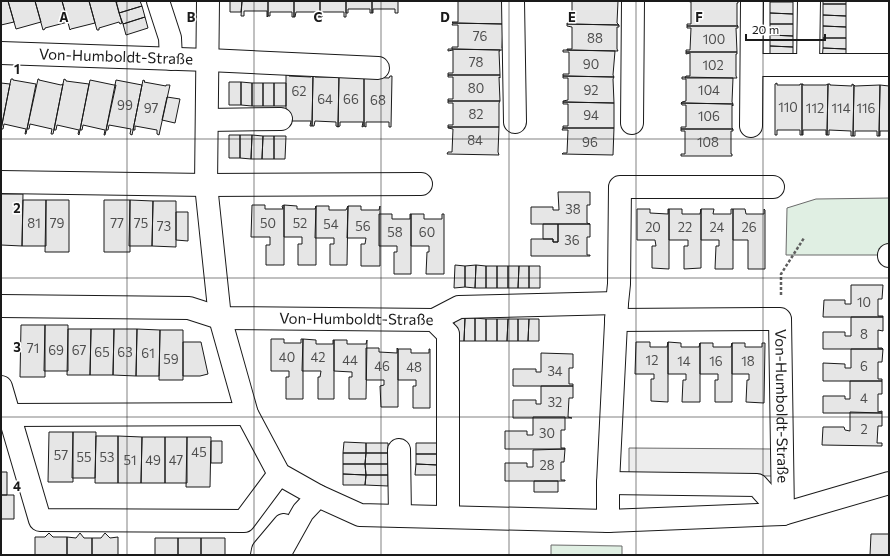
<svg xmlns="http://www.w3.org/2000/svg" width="890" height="556" font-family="Commissioner,sans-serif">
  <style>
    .green { fill: #e0efe3; stroke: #6a6a6a }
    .parking { fill: #ededed; stroke: #6a6a6a }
    .building { fill: #e6e6e6; stroke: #1a1a1a }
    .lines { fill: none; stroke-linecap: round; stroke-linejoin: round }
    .minor-casing { stroke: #1a1a1a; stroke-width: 24 }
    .path { stroke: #5f5f5f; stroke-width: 2.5; stroke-dasharray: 3 2; stroke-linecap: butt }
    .minor { stroke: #fff; stroke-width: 22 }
    .grid { fill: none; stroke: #1a1a1a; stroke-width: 1; stroke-opacity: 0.55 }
    .labels { text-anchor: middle; stroke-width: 3; stroke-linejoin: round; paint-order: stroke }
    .number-label { font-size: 13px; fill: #4d4d4d }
    .street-label { font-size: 15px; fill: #1a1a1a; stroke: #fff }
    .grid-label { font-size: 13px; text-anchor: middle; font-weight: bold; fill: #1a1a1a; stroke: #fff; stroke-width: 3; stroke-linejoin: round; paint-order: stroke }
  </style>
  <rect width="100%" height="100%" fill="#fff"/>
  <path class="green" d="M889,198V255H786L787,208L816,199Z
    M551,545L622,546V555H551Z"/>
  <path class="parking" d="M629,448L772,449V476L629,475Z"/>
  <path class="building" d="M1,1H8L14,22L1,25Z
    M8,1H35L41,22L16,29Z
    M35,1H62L68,22L45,28V29L43,30Z
    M62,1H89L95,23L71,29L70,30Z
    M89,1H116L122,23L120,24L119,22L99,28V30H97Z
    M121,1H140L142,6L119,13L116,2Z
    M230,1H242L241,12H230Z
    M242,1H268V16L267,17V11H244V16H241Z
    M268,1H294V17H292V12H270V16H268Z
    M294,1H320V17H318V12H296L295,17H294Z
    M320,1H346V17H344V12H322V17H320Z
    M346,1H372V13H370V9H348V13H346Z
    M372,1H398V13H395V9H373V13H372Z
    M458,1H503V24L453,23L452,22H458Z
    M572,1H618L617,23L619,25L567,24V23H572Z
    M687,1H738V3H737V25L738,26H687V24H691V2Z
    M823,1H846V4H823Z
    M770,2H793V14L770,13Z
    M823,4H846V16L823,15Z
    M142,6L145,17L123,24L119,13Z
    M770,13L793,14V24H770Z
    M823,15L846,16V27L823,26Z
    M145,17L148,28L126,35L123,24Z
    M453,23L503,24L502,48L503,50L452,49V47H458V25H452Z
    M567,24L619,25V27H617V49L618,51L567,50V49H572V27L567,26Z
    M770,24H793V36L770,35Z
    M687,26H738V28H736L737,52H686V50H690L691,28H687Z
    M823,26L846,27V38H823Z
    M770,35L793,36V47L770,46Z
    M823,38H846V49L823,48Z
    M770,46L793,47V58H770Z
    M823,48L846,49V61H822Z
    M448,49L500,50V51H499L500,75H448V73H453V50L448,51Z
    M563,50L615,51L613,75L614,77L563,76V74H569V52H563Z
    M686,52H737V54H736V76L737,78H685L686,76H690V53L686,54Z
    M286,75H289V76L311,77L313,75L312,126H310L311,121H288L286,126Z
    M313,75H315V77H337L339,75L338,127L336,126V122L315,121L314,126H312Z
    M339,75L364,76V126L362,127L363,122H340V126L338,127Z
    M448,75H500V78L499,77L500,101H448V99H453V77H448Z
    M364,76L366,77L389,78L390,76H392L391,127H389V122H366V127L364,126Z
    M563,76L614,77L613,79L614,103L563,102V101L568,100V78H563Z
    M682,77L733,78L732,102L733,104L681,103L682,102L686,101V79H682Z
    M11,79H13V80L36,84L26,134H25L26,129L4,124L3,129H1Z
    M38,79H39V80L61,85L63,84L53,134H51L52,129L30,124L29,129H27Z
    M64,79L66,80V81L89,84L79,135L78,134L79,130L57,125L56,130H54Z
    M90,80L114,85H116L105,135H104L105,130L83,125L82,130H80Z
    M116,80L142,85L132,135L130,134L131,129L109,125L108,130H106Z
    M143,80L145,81L144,82L166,86V85H170L159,135L157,134V130L135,126V130H133Z
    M229,82H241V105H229Z
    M241,82L252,83V106L241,105Z
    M1,83L10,84L1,130Z
    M252,83H263V106H252Z
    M263,83H274V106H263Z
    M274,83H286V106H274Z
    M777,83V85H800V84H802V135H800V130H777V135H775V84Z
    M802,84H803V85H826L828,84L827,135H826V130H803V135H802Z
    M828,84H830V85L852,86V84L854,85L853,136H851V131L829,130V135H827Z
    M854,85L855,86L880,85L879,136H877V131H855V136H853Z
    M880,85L889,86V131H880V136H879Z
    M167,97L180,99L175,123L162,120Z
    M448,101H500L499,103V127H448V125H453V103H448Z
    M563,102L614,103V128H563V126H568V104H563Z
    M681,103L733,104V106L732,105V128L733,129H681V127H686V105H682Z
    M448,127H499L498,152L499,155L447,154L448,152H452L453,129L448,128Z
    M563,128H614L613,155L562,154L563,153H567L568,130H562Z
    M681,129H733V131H731V154H732V156H681V154H685V131H681Z
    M229,135H240V158H229Z
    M240,135H252L251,159L240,158Z
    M252,135L263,136L262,159H251Z
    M263,136H274V159H262Z
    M274,136H286L285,159H274Z
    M558,192H590V205H587V223L590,224H531V207H553V210H559Z
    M1,194H23L22,246L1,245Z
    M23,200H46V246H22Z
    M46,200H69V252H45Z
    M104,200H130V252H104Z
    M130,200L153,201L152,246H129Z
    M153,201H176V247L152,246Z
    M252,205H265V209H283L282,206L284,205V265H266V245H270V237H251Z
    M284,205L297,206V209H315L316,206V265H298V244H302V237H284Z
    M316,206H329V210H346L348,206L347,265H330V244H334V238H315Z
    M348,206H361V210H379L380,206V266H361V244H365L366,238H347Z
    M637,209H650V213L668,214V209H669V269L652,268V246H656L655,240H637Z
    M669,209H682V214H700L701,209V268L684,269V246H688V240H669Z
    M701,209H714L713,214H731V209H733V269H715L716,246H719V240H701Z
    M733,209H745L746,214H764V209L765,210V269H748V240H733Z
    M176,212H188V241L176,240Z
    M379,214H392V219H410V214H411V274H394V252H397V246H379Z
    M411,214H424V219H442V214H444V274H426L427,252H429V246H411Z
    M543,224H558V242H553V239H543Z
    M558,224H590V237H587V255H590V256H531V239H553V242H558Z
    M455,265L465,266V287L454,288Z
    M476,265L486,266V288H475Z
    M476,265L475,288L465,287V266Z
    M486,266H497V288H486Z
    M497,266H508V288H497Z
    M508,266H519L518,288H508Z
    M519,266H529V288H518Z
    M529,266H540V288H529Z
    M851,285H883L882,299H878V316H883V317H823L824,300H845V304H851Z
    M851,317H883V331L878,330V348H882L883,349H823V332H845V336H851Z
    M454,318H465L464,341H454Z
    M465,318H475V341H464Z
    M475,318L486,319V341H475Z
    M486,319H497V341H486Z
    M497,319H508L507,341H497Z
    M508,319H518V341H507Z
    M518,319H529L528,341H518Z
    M529,319H539V341H528Z
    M21,325H45V377H20Z
    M45,325H68V371H44Z
    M68,329H91L90,375H67Z
    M91,329H114L113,375H90Z
    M114,329H137L136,376L113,375Z
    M137,329L160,330L159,376H136Z
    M160,330H183V380H159Z
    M271,339H284V343H301V339H303V399H286V377H289V371H271Z
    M303,339L316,340V344H333V340H334V399H318V377H320L321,371H302Z
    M334,340H347V344H366L367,340L366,399H349V377H352V372L334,371Z
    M183,342H201L208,374L200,376H183Z
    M636,342H650V347H667L668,342V402L651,401V379H654V374H635Z
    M668,342L681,343V347H699L700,343V402H682L683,380H686V374H668Z
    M700,343H713V347H731L732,343V402H715V380H718V374H700Z
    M732,343H745V347H762V343H765L764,403L746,402L747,380H749V374H732Z
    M366,348H379V352L397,353V348L398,349V407H381L380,386L384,385V380H366Z
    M398,349H411V353H429V349H430V408H413V386H416V380H398Z
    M851,349H883L882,362H878V379H882V381H823V363L845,364V368H851Z
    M541,353L573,354V368H569V384H573V386H513V369H536V372H541Z
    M850,381H882V394H878V412L882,411V413H823V396H845V399H850Z
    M541,386H573V398H569L568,417L572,418H513V400H536V404H541Z
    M850,412L882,413V426H878L877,443H882V446L822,445L823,427H844L845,430L850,431Z
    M533,417H565V430H561V448H565V449H505V431H527V435H533Z
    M49,432H73V482H48Z
    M73,432H96L95,478H72Z
    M96,436H118V483H95Z
    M118,436L142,437L141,483H118Z
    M142,437H165V483H141Z
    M165,437H187V483H165Z
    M187,437H211L210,487H186Z
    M211,441H222V463H211Z
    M344,442L366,443V453H343Z
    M366,443H388V453H366Z
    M416,443H438V454H416Z
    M565,449L564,462H561V480H565V481H505V463H527V467H533V450Z
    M343,453H366L365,464H343Z
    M366,453H388V464H365Z
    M416,454H438V465L416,464Z
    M343,464H365L366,475L343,474Z
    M365,464H388V475H366Z
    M416,464L438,465V475H415Z
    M1,472H7V495H1Z
    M343,474L366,475L365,485H343Z
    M366,475H388V486L365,485Z
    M534,481H558V492H534Z
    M1,495H14V519H1Z
    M49,533L53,537H67V555H35V537H45Z
    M80,533L84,538H92V555H67V537L76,538Z
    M105,533L110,538L118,537V555H92V538H101Z
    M871,534H889V555H870Z
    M155,538H178V555H155Z
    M178,538H201V555H178Z
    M201,538H225V555H201Z"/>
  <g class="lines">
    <defs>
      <g id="minor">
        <path d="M158,1L170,38L171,59"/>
        <path d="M208,1L206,185L220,318L247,414L279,474L318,496L360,515L608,521L783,514L889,483"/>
        <path d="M513,1L515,122"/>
        <path id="s1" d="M1,53L208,60L378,68"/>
        <path d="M752,65H889"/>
        <path d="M808,65L809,1"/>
        <path d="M207,120L281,119"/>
        <path d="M632,123L633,1"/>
        <path d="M751,126L752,1"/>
        <path d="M1,182L206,185L421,184"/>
        <path d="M889,255V256"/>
        <path id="s2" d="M1,306L189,308L220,318L434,320L448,334V517"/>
        <path d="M434,320L459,307L617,303"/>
        <path id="s3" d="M616,320L780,319L783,514"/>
        <path d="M1,387L40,520L244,521L279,474"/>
        <path d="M10,415L247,414"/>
        <path d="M399,450L400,516"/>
        <path d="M608,483L757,485L783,514"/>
        <path d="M608,521V483L617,303L619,284L620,187H773"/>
        <path d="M262,555L263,550L284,525"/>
        <path d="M279,555L303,512L318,496"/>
      </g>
    </defs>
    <use href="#minor" class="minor-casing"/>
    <path class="path" d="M781,295V274L804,238"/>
    <use href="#minor" class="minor"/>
  </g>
  <path class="grid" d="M127,1V555M254,1V555M381,1V555M509,1V555M636,1V555M763,1V555M1,139H889M1,278H889M1,417H889"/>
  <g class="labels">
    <g class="number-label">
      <text x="480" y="41">76</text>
      <text x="595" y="43">88</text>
      <text x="714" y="44">100</text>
      <text x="476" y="67">78</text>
      <text x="591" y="69">90</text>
      <text x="713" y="70">102</text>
      <text x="476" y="93">80</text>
      <text x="591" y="95">92</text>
      <text x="709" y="95">104</text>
      <text x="299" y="96">62</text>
      <text x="325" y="104">64</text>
      <text x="351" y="104">66</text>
      <text x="378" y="105">68</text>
      <text x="125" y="110">99</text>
      <text x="788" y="112">110</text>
      <text x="151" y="113">97</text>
      <text x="815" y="113">112</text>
      <text x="841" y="113">114</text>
      <text x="866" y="113">116</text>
      <text x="476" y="119">82</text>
      <text x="591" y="120">94</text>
      <text x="709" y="121">106</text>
      <text x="475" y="145">84</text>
      <text x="590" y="147">96</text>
      <text x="708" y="147">108</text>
      <text x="573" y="214">38</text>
      <text x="34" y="228">81</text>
      <text x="57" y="228">79</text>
      <text x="117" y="228">77</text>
      <text x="141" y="228">75</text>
      <text x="268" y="228">50</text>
      <text x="300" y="228">52</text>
      <text x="331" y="229">54</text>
      <text x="164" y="231">73</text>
      <text x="363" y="231">56</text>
      <text x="653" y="232">20</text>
      <text x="685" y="232">22</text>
      <text x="717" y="232">24</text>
      <text x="749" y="232">26</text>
      <text x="395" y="237">58</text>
      <text x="427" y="237">60</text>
      <text x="572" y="245">36</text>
      <text x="864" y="307">10</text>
      <text x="864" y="339">8</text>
      <text x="33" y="353">71</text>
      <text x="56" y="355">69</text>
      <text x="79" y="355">67</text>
      <text x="102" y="357">65</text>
      <text x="125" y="357">63</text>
      <text x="148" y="358">61</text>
      <text x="287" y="362">40</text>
      <text x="318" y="362">42</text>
      <text x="171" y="364">59</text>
      <text x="350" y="365">44</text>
      <text x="652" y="365">12</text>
      <text x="684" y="366">14</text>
      <text x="716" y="366">16</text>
      <text x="748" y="366">18</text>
      <text x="382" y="371">46</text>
      <text x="864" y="371">6</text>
      <text x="414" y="372">48</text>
      <text x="555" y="376">34</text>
      <text x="864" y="403">4</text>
      <text x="555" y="407">32</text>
      <text x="864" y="434">2</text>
      <text x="547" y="438">30</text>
      <text x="199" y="457">45</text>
      <text x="61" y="460">57</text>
      <text x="84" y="462">55</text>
      <text x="107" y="462">53</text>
      <text x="130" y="465">51</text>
      <text x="153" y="465">49</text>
      <text x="176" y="465">47</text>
      <text x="547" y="470">28</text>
    </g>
    <g class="street-label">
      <text dy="5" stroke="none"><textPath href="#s1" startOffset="115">Von-Humboldt-Straße</textPath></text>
      <text dy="5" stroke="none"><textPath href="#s2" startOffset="357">Von-Humboldt-Straße</textPath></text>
      <text dy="5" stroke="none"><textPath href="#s3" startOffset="251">Von-Humboldt-Straße</textPath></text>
    </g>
  </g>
  <g class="grid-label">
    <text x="64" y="22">A</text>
    <text x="191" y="22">B</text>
    <text x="318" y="22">C</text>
    <text x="445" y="22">D</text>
    <text x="572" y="22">E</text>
    <text x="699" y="22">F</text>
    <text x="17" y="74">1</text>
    <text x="17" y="213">2</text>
    <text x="17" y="352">3</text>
    <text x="17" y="491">4</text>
  </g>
  <rect width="890" height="556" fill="none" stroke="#1a1a1a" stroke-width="4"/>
  <path d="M746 34v6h79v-6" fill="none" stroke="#1a1a1a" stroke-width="2"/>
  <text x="752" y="34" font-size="12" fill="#1a1a1a" stroke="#ffffff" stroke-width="3" paint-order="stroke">20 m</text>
</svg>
